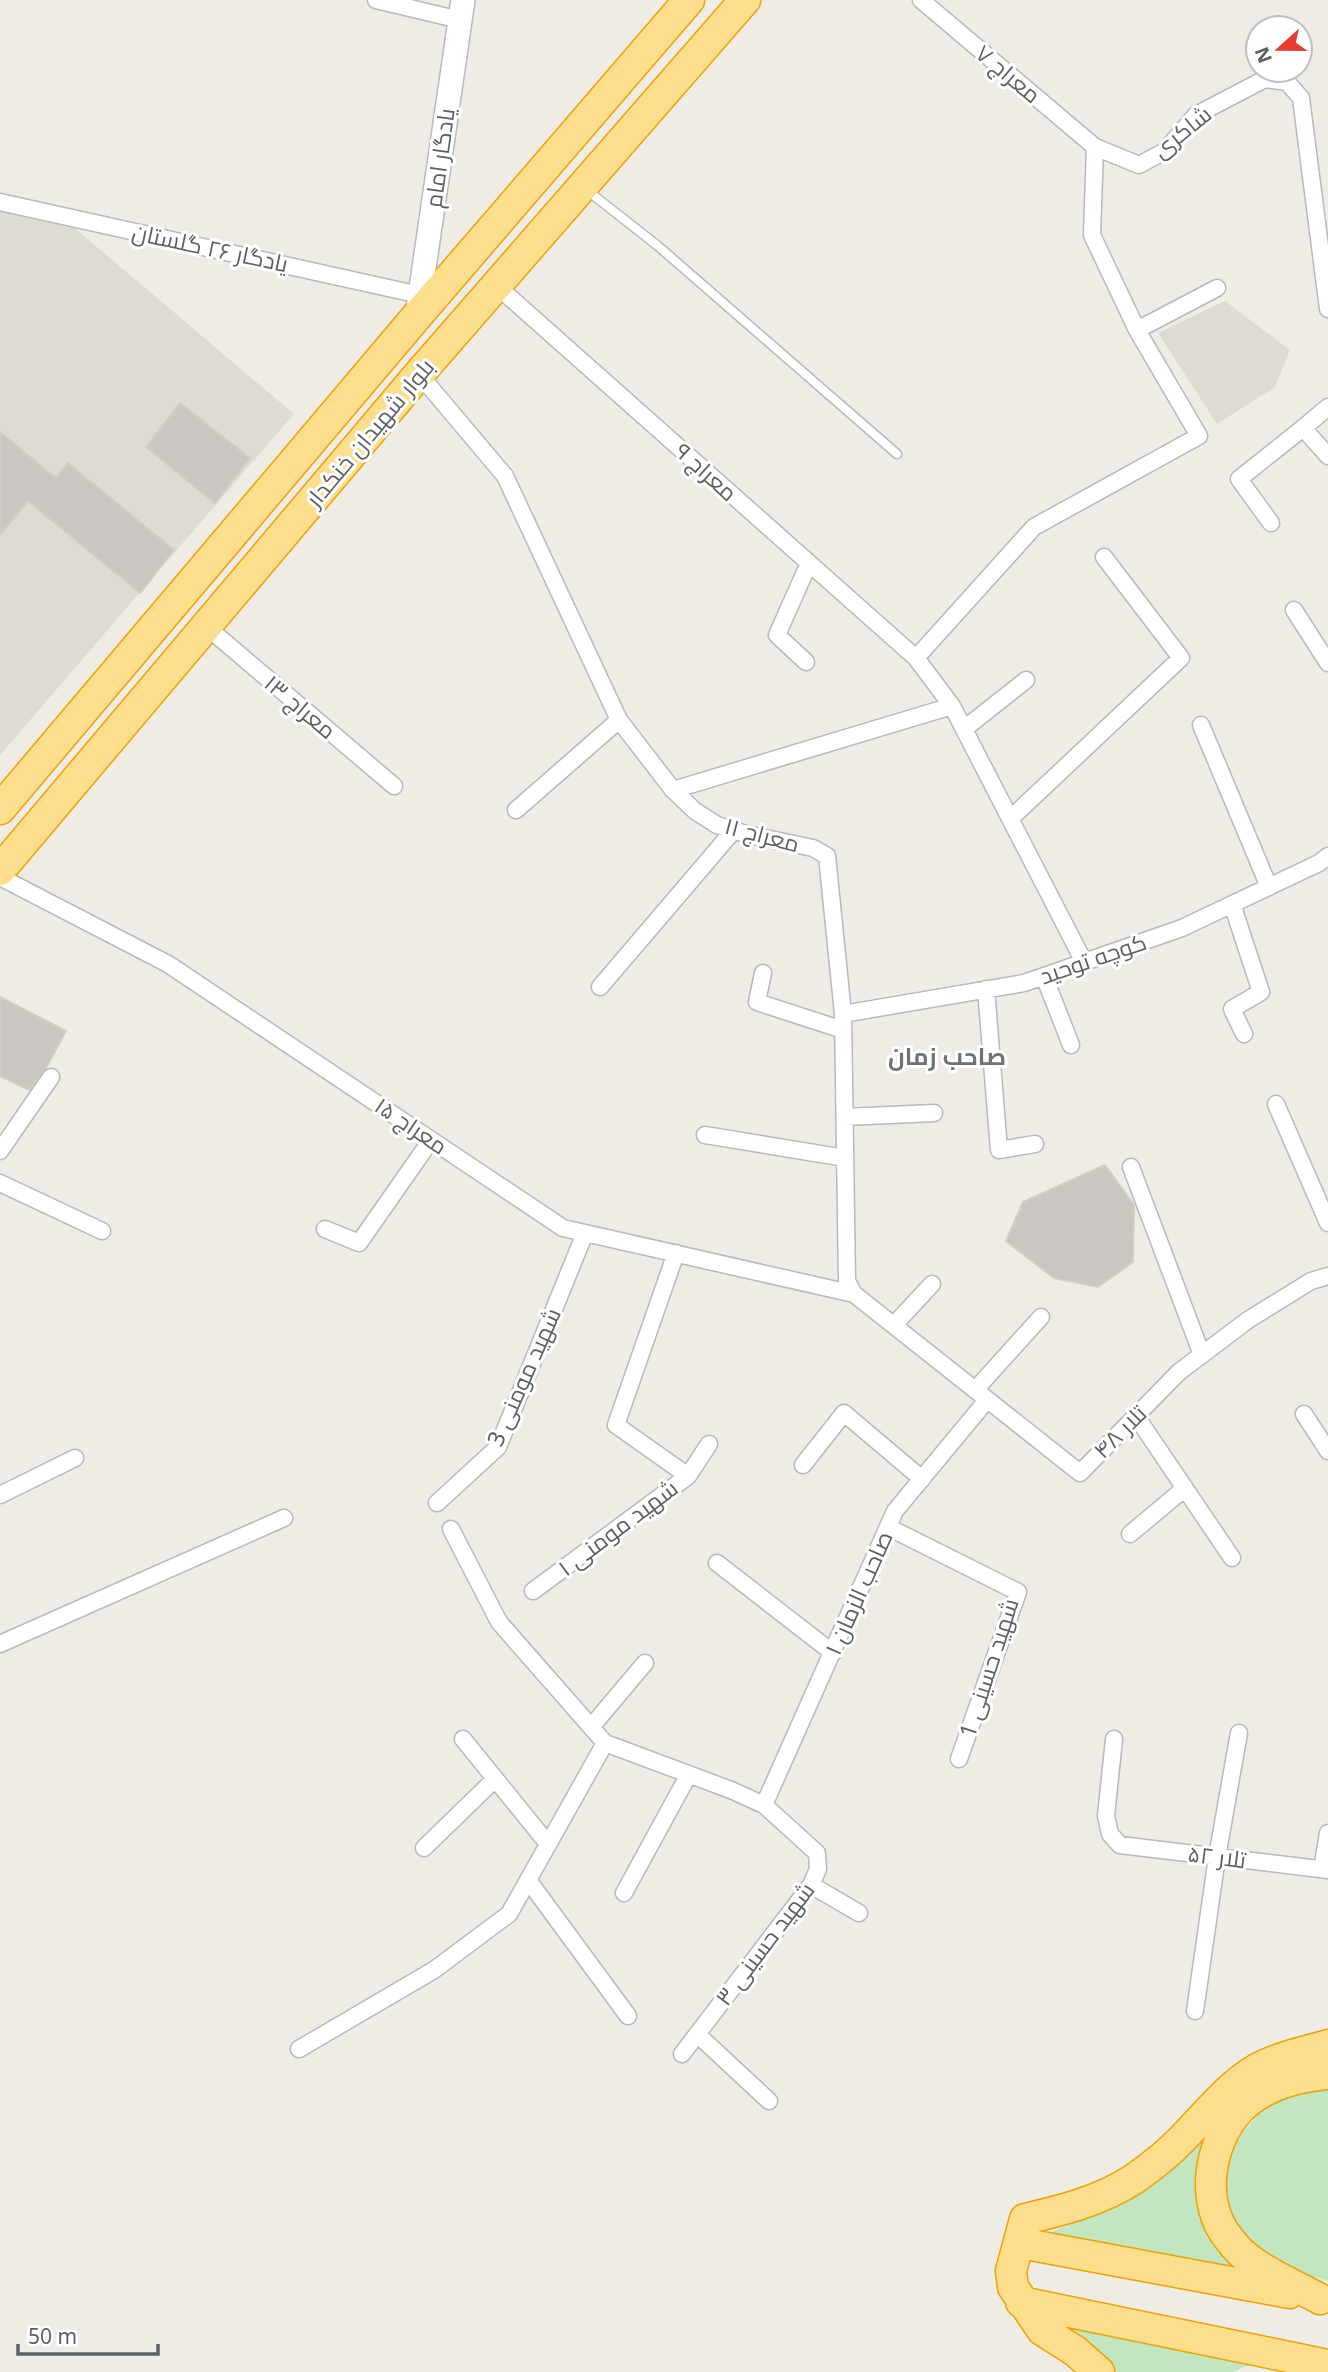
<svg xmlns="http://www.w3.org/2000/svg" width="1328" height="2372" font-family="'Noto Sans',Cairo,sans-serif">
  <style>
    .education { fill: #dedbd2 }
    .green { fill: #c1e6c0 }
    .building { fill: #cac6c1; stroke: #d3cdc2; stroke-width: 2 }
    .lines { fill: none; stroke-linecap: round; stroke-linejoin: round }
    .lane-casing { stroke: #b6b9be; stroke-width: 11 }
    .street-casing { stroke: #b6b9be; stroke-width: 19 }
    .secondary-casing { stroke: #b7bac0; stroke-width: 26 }
    .highway-casing { stroke: #f0a202; stroke-width: 33 }
    .lane { stroke: #fff; stroke-width: 8 }
    .street { stroke: #fff; stroke-width: 16 }
    .secondary { stroke: #fff; stroke-width: 23 }
    .highway { stroke: #fcde8d; stroke-width: 30 }
    .labels { text-anchor: middle; stroke-width: 6; stroke-linejoin: round; paint-order: stroke }
    .street-label { font-size: 23px; fill: #5c6064; stroke: #fff }
    .neighbourhood-label { font-size: 24px; font-weight: bold; fill: #6d7276; stroke: #fff }
  </style>
  <rect width="100%" height="100%" fill="#eeece4"/>
  <path class="education" d="M0,210L71,225L294,414L0,755Z
    M1225,301L1290,350L1275,387L1217,424L1158,333Z"/>
  <path class="green" d="M1318,2089L1328,2090V2281C1303,2274 1274,2265 1255,2247C1248,2242 1244,2233 1239,2226C1218,2191 1224,2151 1252,2122C1257,2117 1261,2110 1267,2107C1283,2097 1300,2093 1318,2089Z
    M1212,2128L1196,2169L1199,2211L1207,2235L1224,2256L1244,2273L1046,2234L1114,2207Z
    M1062,2320L1258,2362L1232,2372H1114L1092,2345Z"/>
  <path class="building" d="M180,403L250,458L215,503L146,447Z
    M0,432L56,478L68,463L174,550L140,593L28,501L0,535Z
    M0,997L66,1031L46,1068L29,1090L0,1076Z
    M1105,1165L1134,1205L1133,1262L1098,1287L1054,1278L1006,1241L1023,1202Z"/>
  <g class="lines">
    <defs>
      <path id="lane" d="M588,191L658,246L897,454"/>
      <path id="street" d="M376,0L460,20
        M921,0L1095,147L1139,165L1165,151L1196,115L1265,79L1287,82L1301,98L1328,309
        M0,202L420,295
        M497,286L916,658
        M1137,330L1217,288
        M419,374L505,476L619,720L673,790L695,811L717,825L746,834L813,848L827,856L843,1014L847,1281L854,1294L1080,1473L1179,1372L1248,1320L1311,1281L1328,1276
        M1328,407L1303,428L1328,456
        M1271,523L1239,479L1303,428
        M1294,610L1328,663
        M207,627L394,786
        M806,662L777,635L809,563
        M1201,725L1269,887
        M964,729L1026,680
        M673,790L952,706
        M516,810L619,720
        M1010,819L1181,658L1104,557
        M0,877L168,964L563,1228L854,1294
        M1232,904L1261,992L1232,1009L1244,1034
        M1084,962L952,706L916,658L1034,527L1199,436L1137,330L1092,235L1095,147
        M763,973L757,1002L843,1030
        M1044,976L1071,1045
        M600,987L734,830
        M986,989L999,1150L1035,1144
        M843,1014L1024,983L1182,928L1319,863L1328,856
        M1276,1104L1328,1223
        M845,1117L934,1113
        M705,1135L845,1158
        M0,1151L51,1077
        M1131,1167L1202,1355
        M0,1183L102,1231
        M325,1229L359,1243L431,1140
        M894,1325L932,1284
        M975,1390L1041,1317
        M1304,1414L1328,1451
        M1136,1416L1232,1558
        M803,1465L844,1413L922,1479
        M688,1476L709,1444
        M0,1495L75,1458
        M437,1503L498,1447L585,1233
        M888,1527L1018,1592L959,1759
        M451,1529L499,1622L605,1743L731,1790L764,1805L817,1853L818,1869L811,1885L682,2054
        M1130,1534L1185,1488
        M717,1563L833,1653
        M533,1591L688,1476L616,1425L676,1253
        M0,1644L284,1518
        M591,1727L645,1663
        M463,1739L548,1844
        M1114,1739L1106,1816L1110,1834L1120,1845L1328,1870
        M764,1805L895,1511L987,1400
        M424,1848L495,1779
        M1322,1869L1328,1833
        M528,1880L628,2016
        M811,1885L859,1913
        M624,1893L689,1774
        M1195,2011L1217,1857L1239,1733
        M697,2034L769,2101
        M299,2049L434,1970L509,1914L605,1743"/>
      <path id="secondary" d="M417,316L463,0"/>
      <path id="highway" d="M0,809L417,316L689,0
        M0,870L419,374L745,0
        M1020,2243L1290,2293
        M1320,2299C1295,2285 1252,2268 1234,2245C1229,2239 1222,2230 1219,2223C1200,2182 1216,2124 1253,2098C1275,2082 1301,2077 1328,2074
        M1021,2302L1328,2365
        M1099,2372L1075,2351L1042,2330L1013,2287L1011,2271L1025,2219C1063,2210 1100,2201 1134,2179C1151,2167 1169,2153 1183,2138C1207,2114 1228,2086 1257,2069C1278,2057 1305,2052 1328,2045"/>
    </defs>
    <use href="#lane" class="lane-casing"/>
    <use href="#street" class="street-casing"/>
    <use href="#secondary" class="secondary-casing"/>
    <use href="#highway" class="highway-casing"/>
    <use href="#lane" class="lane"/>
    <use href="#street" class="street"/>
    <use href="#secondary" class="secondary"/>
    <use href="#highway" class="highway"/>
  </g>
  <g class="labels">
    <g class="street-label">
      <text transform="translate(1008 74) rotate(40)" y="8">معراج ۷</text>
      <text transform="translate(1182 132) rotate(-39)" y="8">شاکری</text>
      <text transform="translate(440 158) rotate(-82)" y="8">یادگار امام</text>
      <text transform="translate(210 248) rotate(12)" y="8">یادگار ۲۶ گلستان</text>
      <text transform="translate(370 433) rotate(-50)" y="8">بلوار شهیدان خنکدار</text>
      <text transform="translate(706 472) rotate(42)" y="8">معراج ۹</text>
      <text transform="translate(300 707) rotate(40)" y="8">معراج ۱۳</text>
      <text transform="translate(762 835) rotate(15)" y="8">معراج ۱۱</text>
      <text transform="translate(1093 959) rotate(-19)" y="8">کوچه توحید</text>
      <text transform="translate(411 1126) rotate(34)" y="8">معراج ۱۵</text>
      <text transform="translate(524 1377) rotate(-66)" y="8">شهید مومنی 3</text>
      <text transform="translate(1120 1432) rotate(-45)" y="8">تلار ۴۸</text>
      <text transform="translate(618 1528) rotate(-37)" y="8">شهید مومنی ۱</text>
      <text transform="translate(859 1593) rotate(-66)" y="8">صاحب الزمان ۱</text>
      <text transform="translate(989 1668) rotate(-72)" y="8">شهید حسینی 1</text>
      <text transform="translate(1217 1857) rotate(7)" y="8">تلار ۵۲</text>
      <text transform="translate(765 1944) rotate(-53)" y="8">شهید حسینی ۳</text>
    </g>
    <g class="neighbourhood-label">
      <text x="947" y="1065">صاحب زمان</text>
    </g>
  </g>
  <g transform="translate(1279 49) rotate(249)"><circle r="33" fill="#ffffff" stroke="#bebfc1" stroke-width="2"/>
  <path d="M0-5L12 26L0 18L-12 26Z" fill="#e83c30"/>
  <text y="-10" font-size="19" font-weight="bold" text-anchor="middle" fill="#5c6064">N</text>
  </g>
  <path d="M18 2344v10h140v-10" fill="none" stroke="#5c6064" stroke-width="3.5"/>
  <text x="28" y="2344" font-size="21" fill="#5c6064" stroke="#ffffff" stroke-width="5" paint-order="stroke">50 m</text>
</svg>
